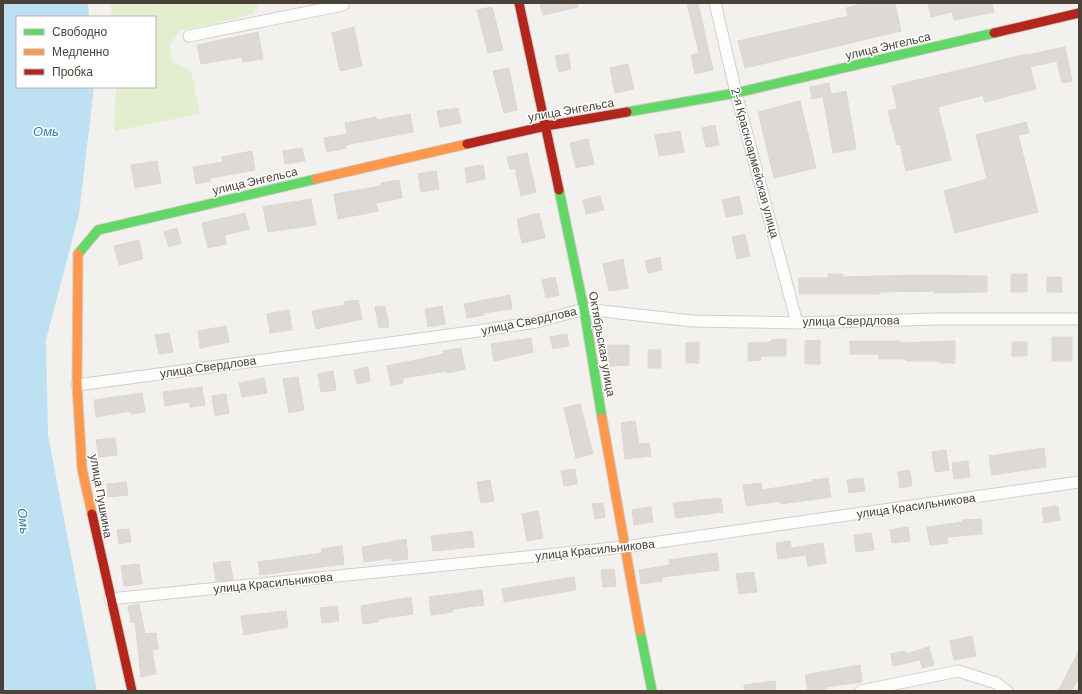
<svg xmlns="http://www.w3.org/2000/svg" width="1082" height="694" font-family="Barlow,sans-serif">
  <style>
    .green { fill: #e2eece }
    .water { fill: #bde0f2 }
    .building { fill: #dddad6; stroke: #dbd8d3 }
    .lines { fill: none; stroke-linecap: round; stroke-linejoin: round }
    .street-casing { stroke: #d1cfcb; stroke-width: 13 }
    .fast-casing { stroke: #d3cec5; stroke-width: 11 }
    .slow-casing { stroke: #d3cec5; stroke-width: 11 }
    .jam-casing { stroke: #d3cec5; stroke-width: 11 }
    .street { stroke: #fdfdfc; stroke-width: 11 }
    .fast { stroke: #63d668; stroke-width: 9 }
    .slow { stroke: #ff974d; stroke-width: 9 }
    .jam { stroke: #b3261e; stroke-width: 9 }
    .labels { text-anchor: middle; stroke-width: 3; stroke-linejoin: round; paint-order: stroke }
    .street-label { font-size: 12px; fill: #4a4238; stroke: #fff }
    .water-label { font-size: 13px; font-style: italic; fill: #297daa; stroke: #fff }
  </style>
  <rect width="100%" height="100%" fill="#f3f1ee"/>
  <path class="green" d="M110,3H259L253,14L213,24L181,30L170,44L172,62L191,70L200,114L114,131L116,87H155V17H112Z"/>
  <path class="water" d="M3,3H88L89,17H17V87H94L79,214L46,340L48,435L97,691H5L3,682Z"/>
  <path class="building" d="M540,3H577L578,7L543,15Z
    M687,3H698L713,70L695,74L691,55L699,53Z
    M857,3H895L901,31L745,68L738,41L848,16L846,8L858,5Z
    M928,3H992L994,12L954,20L952,12L931,17Z
    M492,7L503,50L488,53L477,10Z
    M354,27L362,66L340,71L332,33Z
    M258,32L263,59L243,62L242,57L201,64L197,45Z
    M1065,47L1072,81L1062,83L1057,61L1030,67L1036,89L985,102L983,95L938,107L951,160L906,171L900,144L897,145L888,111L897,109L892,86L1027,54V55Z
    M568,54L571,69L559,72L555,56Z
    M628,64L634,89L615,93L610,68Z
    M509,68L517,110L504,113L493,71Z
    M829,83L831,94L846,91L856,149L833,153L823,97L812,99L810,87Z
    M800,101L816,168L774,178L758,112Z
    M458,108L461,123L440,127L437,111Z
    M410,114L413,132L345,145L346,148L327,152L324,138L347,134L345,123L376,117L377,120Z
    M1026,122L1029,133L1018,135L1038,212L955,233L944,191L987,179L976,135Z
    M715,125L719,145L706,147L702,128Z
    M680,131L684,152L659,156L655,135Z
    M588,139L594,164L576,168L570,143Z
    M302,148L305,161L285,164L283,151Z
    M252,151L255,170L210,178L211,181L196,184L193,167L223,162L222,157Z
    M527,153L536,192L521,196L515,168L510,169L507,157Z
    M157,161L161,183L135,188L131,165Z
    M483,165L485,179L467,183L465,168Z
    M436,171L439,189L421,192L418,174Z
    M399,180L402,198L376,203L378,211L338,219L334,194L381,186V183Z
    M600,196L604,210L586,214L583,200Z
    M739,196L743,214L726,217L722,200Z
    M311,199L316,225L268,232L263,207Z
    M245,213L249,229L225,235L226,244L208,248L202,223Z
    M539,213L545,238L522,243L517,219Z
    M177,228L181,243L169,247L164,232Z
    M745,234L750,256L737,259L732,237Z
    M139,240L143,259L119,265L114,246Z
    M660,257L662,270L648,273L645,261Z
    M623,259L628,288L609,291L603,264Z
    M828,274H843V277L919,275L987,276V292L934,293V291L879,292V294H799V278H828Z
    M1011,274H1027V292H1011Z
    M555,277L559,295L546,298L542,280Z
    M1047,277H1061L1062,292H1047Z
    M510,295L512,309L483,313L484,315L467,318L464,304Z
    M358,300L362,319L316,329L312,311L345,305L344,302Z
    M385,306L389,327L379,328L375,307Z
    M442,306L445,324L428,327L425,309Z
    M289,310L292,330L270,333L267,314Z
    M226,326L229,342L200,348L198,331Z
    M169,333L173,352L159,354L155,335Z
    M567,334L569,346L553,349L550,337Z
    M1052,337H1072V361H1052Z
    M531,338L533,352L494,361L491,344Z
    M786,339V356H761V360L748,361V343L771,342V340Z
    M820,340V364H805V341Z
    M850,341H900V343L955,341V363H940V361H906V359H879V354H850Z
    M699,342V363H686V343Z
    M1012,342H1027V356H1012Z
    M608,345H629V365L608,366Z
    M461,348L465,369L447,373V371L403,378V383L391,385L387,366L444,354L443,351Z
    M648,350H661V368H648Z
    M368,367L370,381L357,384L354,370Z
    M333,371L336,390L321,392L318,374Z
    M298,377L304,410L289,413L283,379Z
    M264,378L267,393L242,397L239,383Z
    M202,387L205,405L190,407L189,402L165,406L163,392Z
    M142,393L145,412L131,414V411L96,417L94,400Z
    M226,394L229,413L215,416L212,396Z
    M580,404L593,454L576,458L564,408Z
    M635,421L639,444L649,443L651,456L625,459L621,423Z
    M115,438L117,455L99,457L96,440Z
    M1044,448L1046,467L992,475L989,456Z
    M946,450L949,470L935,472L932,452Z
    M968,461L970,477L954,479L952,463Z
    M575,469L577,484L564,486L561,471Z
    M910,470L912,486L900,488L898,472Z
    M828,478L831,497L781,504V501L746,506L743,485L761,483L762,490L812,482V480Z
    M863,478L865,491L849,493L847,480Z
    M490,480L494,501L481,503L477,482Z
    M126,482L128,495L108,497L107,484Z
    M721,498L723,512L676,518L673,503Z
    M603,503L605,517L595,519L592,504Z
    M1058,506L1060,520L1044,523L1042,508Z
    M651,507L653,522L634,525L632,510Z
    M538,511L543,538L527,541L522,514Z
    M981,519L982,534L947,537L948,543L930,545L927,527L963,522L962,520Z
    M908,527L910,541L892,543L890,530Z
    M129,529L131,542L119,544L117,530Z
    M472,531L474,547L433,551L431,536Z
    M871,533L874,550L856,552L854,535Z
    M406,539L408,559L392,561V558L364,562L362,547Z
    M790,541L791,548L823,543L826,563L808,566L806,555L778,559L776,543Z
    M342,546L344,564L260,575L258,562L322,553V549Z
    M717,553L719,570L662,577V581L641,584L639,570L670,565L669,560Z
    M230,561L233,580L216,581L213,563Z
    M139,564L142,584L124,586L121,566Z
    M614,569L616,586L603,587L601,570Z
    M754,572L757,592L739,594L736,574Z
    M574,577L576,590L504,602L502,589Z
    M482,590L484,605L453,609V612L431,615L429,597Z
    M411,597L413,614L378,619V622L363,624L361,606Z
    M139,604L145,634L156,633L158,649L152,650L156,674L141,677L135,622L131,623L128,606Z
    M337,606L339,621L322,623L320,608Z
    M286,611L288,627L244,635L241,616Z
    M972,636L976,656L954,660L950,641Z
    M929,647L934,665L922,668L920,660L893,666L891,654L905,651L906,654Z
    M1079,651V678L1071,691H1058Z
    M860,665L862,682L825,687L826,689L808,691L805,675Z
    M775,681L776,691H744V685Z"/>
  <g class="lines">
    <defs>
      <path id="street" d="M715,3L736,93L797,323
        M189,36L343,5V3
        M77,385L486,330L536,322L584,309L692,321L797,323L937,319H1079
        M110,599L624,547L1079,482
        M861,691L958,671L996,683L1007,691"/>
      <path id="fast" d="M627,112L736,93L994,33
        M559,190L584,309L602,418
        M78,254L98,230L316,179
        M640,631L652,691"/>
      <path id="slow" d="M316,179L467,144
        M78,254L77,385L82,469L92,514
        M602,418L640,631"/>
      <path id="jam" d="M519,3L559,190
        M994,33L1079,13
        M467,144L546,126L627,112
        M92,514L132,691"/>
    </defs>
    <use href="#street" class="street-casing"/>
    <use href="#fast" class="fast-casing"/>
    <use href="#slow" class="slow-casing"/>
    <use href="#jam" class="jam-casing"/>
    <use href="#street" class="street"/>
    <use href="#fast" class="fast"/>
    <use href="#slow" class="slow"/>
    <use href="#jam" class="jam"/>
  </g>
  <g class="labels">
    <g class="street-label">
      <text transform="translate(888 46) rotate(-13)" y="4">улица Энгельса</text>
      <text transform="translate(571 110) rotate(-10)" y="4">улица Энгельса</text>
      <text transform="translate(755 163) rotate(75)" y="4">2-я Красноармейская улица</text>
      <text transform="translate(255 181) rotate(-13)" y="4">улица Энгельса</text>
      <text transform="translate(529 321) rotate(-12)" y="4">улица Свердлова</text>
      <text transform="translate(851 321) rotate(-1)" y="4">улица Свердлова</text>
      <text transform="translate(602 344) rotate(80)" y="4">Октябрьская улица</text>
      <text transform="translate(208 367) rotate(-8)" y="4">улица Свердлова</text>
      <text transform="translate(101 496) rotate(80)" y="4">улица Пушкина</text>
      <text transform="translate(916 506) rotate(-8)" y="4">улица Красильникова</text>
      <text transform="translate(595 550) rotate(-6)" y="4">улица Красильникова</text>
      <text transform="translate(273 583) rotate(-6)" y="4">улица Красильникова</text>
    </g>
    <g class="water-label">
      <text x="46" y="136">Омь</text>
      <text transform="translate(24 521) rotate(83)" y="5">Омь</text>
    </g>
  </g>
  <rect width="1082" height="694" fill="none" stroke="#4a4238" stroke-width="8"/>
  <rect x="16" y="16" width="140" height="72" fill="#ffffff" stroke="#b7b3af"/>
  <rect x="24" y="29" width="20" height="6" fill="#63d668" stroke="#b7b3af"/>
  <text x="52" y="36" font-size="12" fill="#4a4238">Свободно</text>
  <rect x="24" y="49" width="20" height="6" fill="#ff974d" stroke="#b7b3af"/>
  <text x="52" y="56" font-size="12" fill="#4a4238">Медленно</text>
  <rect x="24" y="69" width="20" height="6" fill="#b3261e" stroke="#b7b3af"/>
  <text x="52" y="76" font-size="12" fill="#4a4238">Пробка</text>
</svg>
